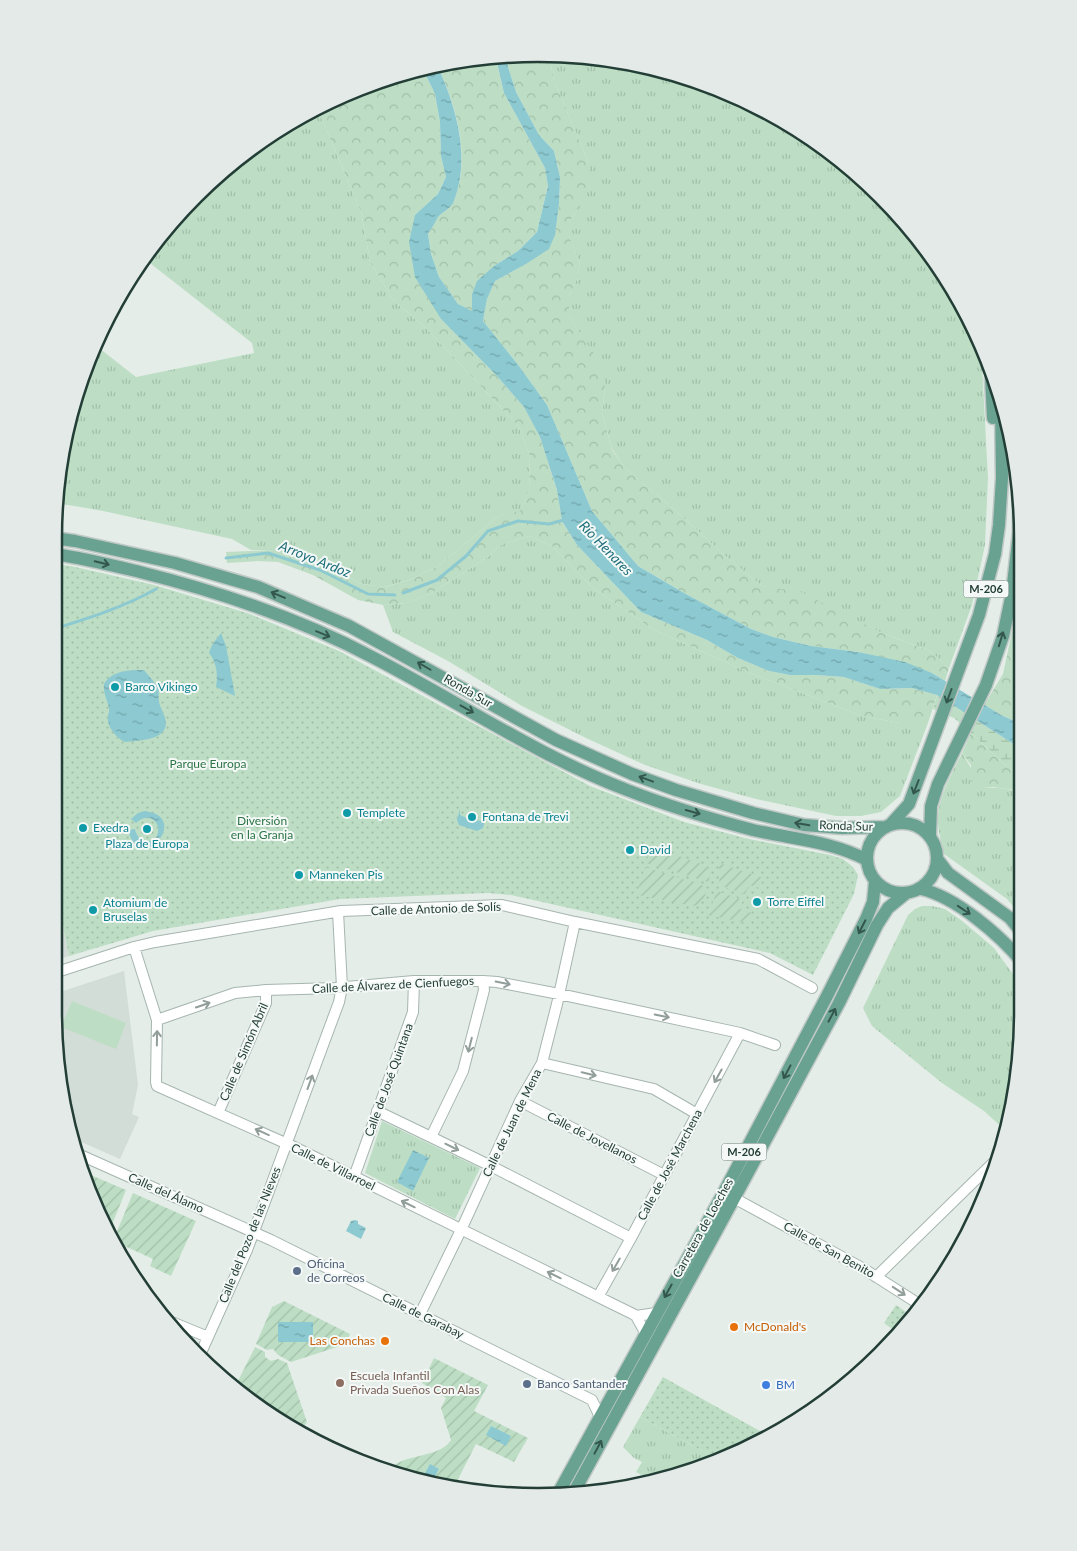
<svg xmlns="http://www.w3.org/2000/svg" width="1077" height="1551" font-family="Lato,sans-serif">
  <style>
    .built { fill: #d2ddd7 }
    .grass { fill: url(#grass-tufts) }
    .forest { fill: url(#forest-crowns) }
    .wetland { fill: url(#wetland-marsh) }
    .park { fill: url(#park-dots) }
    .garden { fill: url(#garden-furrows) }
    .pitch { fill: #bddec4 }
    .water { fill: url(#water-ripples) }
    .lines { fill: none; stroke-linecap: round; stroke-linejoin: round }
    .stream { stroke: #8cc9d1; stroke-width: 3 }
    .minor-casing { stroke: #a6b5af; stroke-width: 12 }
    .major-casing { stroke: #c1c9c7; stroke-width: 15 }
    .minor { stroke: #fff; stroke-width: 10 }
    .major { stroke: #69a291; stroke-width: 12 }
    .oneway { stroke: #34574d }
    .oneway2 { stroke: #919e9a }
    .culture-dot { fill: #0f9aa8; stroke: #f4f9f7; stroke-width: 2 }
    .service-dot { fill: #5c6f8a; stroke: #f4f9f7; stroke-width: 2 }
    .food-dot { fill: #e8710a; stroke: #f4f9f7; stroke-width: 2 }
    .education-dot { fill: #8d6e63; stroke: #f4f9f7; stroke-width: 2 }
    .shop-dot { fill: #3f7fe0; stroke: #f4f9f7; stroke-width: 2 }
    .labels { text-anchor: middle; stroke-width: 4; stroke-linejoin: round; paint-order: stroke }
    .shield { fill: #f4f9f7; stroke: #627670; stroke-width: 1 }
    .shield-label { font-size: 11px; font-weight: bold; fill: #233e36 }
    .culture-label { font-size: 12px; fill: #0d838f; stroke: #f4f9f7; text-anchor: start }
    .street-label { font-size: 12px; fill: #233e36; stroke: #f4f9f7 }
    .park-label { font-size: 12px; fill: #2d7546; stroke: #f4f9f7 }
    .service-label { font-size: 12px; fill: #4e5e75; stroke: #f4f9f7; text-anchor: start }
    .food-label { font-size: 12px; fill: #c56008; stroke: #f4f9f7; text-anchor: start }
    .education-label { font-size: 12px; fill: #785e54; stroke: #f4f9f7; text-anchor: start }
    .shop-label { font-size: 12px; fill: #366cbe; stroke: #f4f9f7; text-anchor: start }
    .water-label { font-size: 14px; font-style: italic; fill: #1d6e7a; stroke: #f4f9f7 }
    .rim { fill: none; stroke: #233e36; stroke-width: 2.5 }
  </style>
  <defs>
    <pattern id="grass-tufts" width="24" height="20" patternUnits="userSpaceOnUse" patternTransform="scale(1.25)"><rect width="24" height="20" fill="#bddec4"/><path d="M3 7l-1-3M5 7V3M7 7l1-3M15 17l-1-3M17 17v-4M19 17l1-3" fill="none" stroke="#a2c0a9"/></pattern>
    <pattern id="forest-crowns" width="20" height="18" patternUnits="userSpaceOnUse" patternTransform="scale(1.25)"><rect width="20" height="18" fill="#bddec4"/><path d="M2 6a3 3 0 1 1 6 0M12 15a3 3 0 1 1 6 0" fill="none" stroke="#a2c0a9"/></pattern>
    <pattern id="wetland-marsh" width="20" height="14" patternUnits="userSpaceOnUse" patternTransform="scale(1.25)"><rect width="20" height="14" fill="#bddec4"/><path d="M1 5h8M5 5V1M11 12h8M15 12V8" fill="none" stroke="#a2c0a9"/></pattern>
    <pattern id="park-dots" width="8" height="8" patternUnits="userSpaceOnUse" patternTransform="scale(1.25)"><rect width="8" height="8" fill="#bddec4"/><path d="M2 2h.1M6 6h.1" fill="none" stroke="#a2c0a9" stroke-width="1.8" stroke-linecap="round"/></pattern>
    <pattern id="garden-furrows" width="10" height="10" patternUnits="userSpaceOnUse" patternTransform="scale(1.25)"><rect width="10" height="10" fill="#bddec4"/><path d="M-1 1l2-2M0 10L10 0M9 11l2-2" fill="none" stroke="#a2c0a9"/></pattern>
    <pattern id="water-ripples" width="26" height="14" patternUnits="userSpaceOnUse" patternTransform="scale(1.25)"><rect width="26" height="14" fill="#8cc9d1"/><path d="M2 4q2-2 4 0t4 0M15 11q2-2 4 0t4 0" fill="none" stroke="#72a5aa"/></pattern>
  </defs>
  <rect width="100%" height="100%" fill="#e4ede8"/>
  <path class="built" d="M54,892H56L69,956L54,961Z
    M124,971L138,1085L132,1114L139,1117L120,1159L70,1137L54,1013V994Z"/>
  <path class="grass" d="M549,55L633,63L724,91L808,136L881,196L973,324L981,347L988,478L985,545L972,605L949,668L930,651L880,632L840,613L781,590L762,586L730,560L667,503L625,468L612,449L602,413L605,387L581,335L569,316V296L577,279L580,264L569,236V222L581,205L589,163L554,81Z
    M318,110L361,212L370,261L393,300L427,329L519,427L530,456L529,490L520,512L500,515L438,566L412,579L384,587L361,584L322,563L274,550H251L232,539L103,511L57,503L63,444L99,348L136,377L254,353L252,343L146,260L196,196L269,135Z
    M529,536L552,546L593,588L654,630L750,673L862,716L899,723H928L900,796L881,812L861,816H836L756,799L701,784L645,765L586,738L522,706L448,661L393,632L383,605L407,603L432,593L489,556L500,545Z
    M962,753L983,788C997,787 1011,788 1023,795V918L1007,899L944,854C941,841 937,827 938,815C940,793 953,772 962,753Z
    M922,906H932L945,909L961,920L994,948L1023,988V1013L1014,1107L1007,1132L984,1111L942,1083L872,1026L863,1008L908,915L915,909Z
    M382,1121L480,1168L455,1219L365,1173Z
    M640,1417L717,1459L653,1481L636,1472L642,1462L634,1458L623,1447Z"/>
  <path class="forest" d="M539,54L549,55L554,81L589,163V185L581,205L569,222V236L580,264L577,279L569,296V316L602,366L605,387L602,413L612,450L625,468L667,503L730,560L762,586L801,592L880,632L930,651L949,668L945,681L932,673L858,652L811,646L773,637L751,629L684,593L638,566L592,511L547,405L519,366L483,321L487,299L495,281L526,264L555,234L559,204L560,177L554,151L539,135L516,92L508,67L507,57Z
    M496,58L504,93L545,168L548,186L537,232L518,251L494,266L472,294V312L458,304L439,277L431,254L428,234C431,228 435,223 438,217C443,211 452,208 454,201C471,156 457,107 437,65L444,63Z
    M423,69L435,94L440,122L441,156L446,177L438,194L415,215L441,319L496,375L524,407L540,437L557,490L562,521L577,545L641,612L707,640L738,658L769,671L790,675H816L844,677L880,689L912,688L937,695L928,723H899L862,716L750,673L654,630L593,588L552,546L529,536L500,545L489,556L432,593L407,603L383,605L358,600L313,575L278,562L258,561L227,563L226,552L274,550L322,563L361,584L385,587L412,579L438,566L500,515L520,511L529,490L530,456L519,427L427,329L393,300L370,261L361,212L318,110L353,91Z
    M1023,584V725L1001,715L984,705L1003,674L1022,585Z
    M971,733L1004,764L1023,778V795L1014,790L993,787L983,788L971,781V765L962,753Z"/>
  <path class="wetland" d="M937,695L1023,750V778L1004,764L983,744L954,718L933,709Z"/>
  <path class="park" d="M54,564L71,566L154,585L250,614L339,651L590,786L684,822L749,839L830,855L843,859L853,867L858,875L854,894L813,975L770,953L511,895L488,893L340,899L153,931L69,956L56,892H54Z
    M896,1305L913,1317L899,1334L884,1323Z
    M663,1377L769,1436L753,1447L717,1459L640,1417Z"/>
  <path class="garden" d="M654,847L704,865L710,873L709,882L646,863L651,848Z
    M716,862L763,878L760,888L749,885L745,894L719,885L720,870Z
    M645,867L704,886L707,889C705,897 703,903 694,906L638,895L637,892Z
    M717,891L743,900L740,909L751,913L748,923L702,914L711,907Z
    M86,1173L126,1190L111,1227Z
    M133,1193L196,1221L171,1276L150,1266L153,1259L118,1243L115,1236Z
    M284,1301L350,1334L346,1344L291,1362L278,1355L273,1349L267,1350L256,1344L272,1307Z
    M255,1347L265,1352V1357L271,1361L278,1359L287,1363L307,1422L302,1429L239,1389L241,1383L238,1381Z
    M434,1358L488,1385L474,1411L528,1438L514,1462L476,1444L454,1487L390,1470C401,1453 440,1459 451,1440L441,1408L446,1398L422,1383Z"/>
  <path class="pitch" d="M72,1001L126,1023L116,1049L61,1027Z"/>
  <path class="water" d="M507,57L508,67L516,92L539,135L554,151L560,177L559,204L555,235L549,249L526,264L495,281L487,299L483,321L519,366L547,405L592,511L638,566L684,593L751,629L773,637L811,646L858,652L905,662L932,673L1001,715L1023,725V750L937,695L912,688L880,689L844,677L816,675H790L769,671L738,658L707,640L641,612L577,545L562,521L557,490L540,437L524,407L496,375L441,319L415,277L409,242L415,215L438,194L446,177L441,156L440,122L435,94L423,69L437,65C456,106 471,156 454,201C452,208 443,211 438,217C435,223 431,229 428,234L431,254L439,277L458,304L472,311V294L477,281L494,266L518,251L537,232L548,186L545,168L504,93L496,58Z
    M221,633L226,646L235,696L216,687C218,675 217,663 209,653L212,645Z
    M144,670L159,688C158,704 159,702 164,715C174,740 141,740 125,742C118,739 108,728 108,720C107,716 110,712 109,708C107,699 103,693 104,684C112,670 130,670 144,670Z
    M460,809V815L471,820L483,821L486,817L483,828L477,831L459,825L457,820Z
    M145,811C192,817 140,877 128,830L135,829C137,840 146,845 156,838C164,823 149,810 136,823L131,819L138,813Z
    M413,1150L429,1158L413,1191L397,1182Z
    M355,1220L358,1221V1224L366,1228L361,1239L346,1231L351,1221Z
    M278,1322H313V1342H278Z
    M491,1426L511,1436L506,1446L486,1435Z
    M430,1464L439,1469L432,1481L422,1479Z"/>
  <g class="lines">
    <path class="stream" d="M226,558L268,553L320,570L368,594L395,595
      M403,593L437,580L466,556L488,531L518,521L549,524L564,520
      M54,629C89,618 124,607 156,589"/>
    <defs>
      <path id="minor" d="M134,947L157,1020L156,1082L157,1086L292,1146L633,1314L636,1316L646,1334
        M54,973L134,947L155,942L341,911L502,905L575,922L758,959L812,988
        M157,1020L235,993L266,990L335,988L414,981H483L497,982L559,994L740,1033L775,1045
        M542,1063L654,1089L697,1114
        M520,1101L664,1175
        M377,1111L491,1166L631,1238
        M218,1113L266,1003V990
        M431,1137L463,1071L484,990L483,981
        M78,1154L271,1240L588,1398L592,1400L600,1417
        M354,1177L413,1012L414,981
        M734,1198L864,1269L922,1306
        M876,1277L998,1158
        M598,1297L631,1238L740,1033
        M420,1314L461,1230L520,1101L542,1063L557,1004L575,922
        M636,1316L656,1313
        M169,1321L208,1337
        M200,1355L247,1250L339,1002L342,987L338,912"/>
      <path id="major" d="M991,378L993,418
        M54,538L75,541L175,563L258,587L349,626L556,740L632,774L676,790L753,813L804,825L842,828L886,827
        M54,554C83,558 111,565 140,572C220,592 301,619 374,658C459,702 538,756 627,790C668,806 711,819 753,830C791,839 832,841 867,860
        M867 858a35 35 0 1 1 70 0a35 35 0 1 1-70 0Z
        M890,825L909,804L979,615L995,554L999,525L1002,478L1001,405
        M930,836L931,806L938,784L986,685L1003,636L1012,593L1019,532V493
        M938,860L948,873L1010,918L1023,934
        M921,889C956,897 1000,935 1023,963
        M560,1490L724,1192L827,996L866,919L873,902L875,881
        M575,1490L743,1182L839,1003L877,925L888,908L905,894"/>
    </defs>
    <use href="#minor" class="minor-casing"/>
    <use href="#major" class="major-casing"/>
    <use href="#minor" class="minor"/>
    <use href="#major" class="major"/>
  </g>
  <defs><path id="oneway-shaft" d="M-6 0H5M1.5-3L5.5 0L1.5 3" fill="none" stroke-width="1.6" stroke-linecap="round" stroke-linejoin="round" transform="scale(1.25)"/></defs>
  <g class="oneway">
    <use href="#oneway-shaft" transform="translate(102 563) rotate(14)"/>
    <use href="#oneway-shaft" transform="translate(278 595) rotate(-157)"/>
    <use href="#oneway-shaft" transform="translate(323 634) rotate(22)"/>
    <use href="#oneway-shaft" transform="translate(1001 639) rotate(-73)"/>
    <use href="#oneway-shaft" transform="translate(424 666) rotate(-150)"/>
    <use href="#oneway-shaft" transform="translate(949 696) rotate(110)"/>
    <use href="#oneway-shaft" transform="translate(467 709) rotate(29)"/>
    <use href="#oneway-shaft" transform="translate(646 779) rotate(-160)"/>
    <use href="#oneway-shaft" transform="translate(916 787) rotate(111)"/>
    <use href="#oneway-shaft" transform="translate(693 812) rotate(16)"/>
    <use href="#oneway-shaft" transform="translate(802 824) rotate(-170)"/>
    <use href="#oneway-shaft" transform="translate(964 910) rotate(34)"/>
    <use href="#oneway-shaft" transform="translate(862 927) rotate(117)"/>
    <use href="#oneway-shaft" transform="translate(832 1015) rotate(-62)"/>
    <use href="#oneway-shaft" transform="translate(787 1072) rotate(118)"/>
    <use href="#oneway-shaft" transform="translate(668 1291) rotate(119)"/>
    <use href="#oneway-shaft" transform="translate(598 1447) rotate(-62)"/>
  </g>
  <g class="oneway2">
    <use href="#oneway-shaft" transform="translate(503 983) rotate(11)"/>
    <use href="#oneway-shaft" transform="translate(203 1005) rotate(-19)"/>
    <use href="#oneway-shaft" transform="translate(662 1016) rotate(12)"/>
    <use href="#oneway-shaft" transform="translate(157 1038) rotate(-89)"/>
    <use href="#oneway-shaft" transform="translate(470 1045) rotate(104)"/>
    <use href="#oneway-shaft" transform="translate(589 1074) rotate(13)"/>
    <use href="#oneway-shaft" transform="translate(718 1076) rotate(119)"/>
    <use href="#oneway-shaft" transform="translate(310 1082) rotate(-70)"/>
    <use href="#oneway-shaft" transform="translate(262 1132) rotate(-156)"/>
    <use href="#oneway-shaft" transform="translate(452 1147) rotate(26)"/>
    <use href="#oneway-shaft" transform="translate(408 1204) rotate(-154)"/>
    <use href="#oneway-shaft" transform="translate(616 1265) rotate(120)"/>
    <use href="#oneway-shaft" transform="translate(554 1275) rotate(-154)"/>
    <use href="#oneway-shaft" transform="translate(899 1291) rotate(33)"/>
  </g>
  <g class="culture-dot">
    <circle cx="115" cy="687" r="5"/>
    <circle cx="347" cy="813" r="5"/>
    <circle cx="472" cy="817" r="5"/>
    <circle cx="83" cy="828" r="5"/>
    <circle cx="147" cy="829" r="5"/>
    <circle cx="630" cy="850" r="5"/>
    <circle cx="299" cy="875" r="5"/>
    <circle cx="757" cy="902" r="5"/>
    <circle cx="93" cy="910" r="5"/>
  </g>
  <g class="service-dot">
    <circle cx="297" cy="1271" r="5"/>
    <circle cx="527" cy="1384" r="5"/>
  </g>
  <g class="food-dot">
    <circle cx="734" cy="1327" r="5"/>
    <circle cx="385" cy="1341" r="5"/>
  </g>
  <circle class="education-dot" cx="340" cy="1383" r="5"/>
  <circle class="shop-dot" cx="766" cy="1385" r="5"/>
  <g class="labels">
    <g class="shield">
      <rect x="963.5" y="580.5" width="45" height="17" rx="4"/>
      <rect x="721.5" y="1143.5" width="45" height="17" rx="4"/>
    </g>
    <g class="shield-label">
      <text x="986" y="593">M-206</text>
      <text x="744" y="1156">M-206</text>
    </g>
    <g class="culture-label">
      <text x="125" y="691">Barco Vikingo</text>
      <text x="357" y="817">Templete</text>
      <text x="482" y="821">Fontana de Trevi</text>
      <text x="93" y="832">Exedra</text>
      <text x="147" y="848" text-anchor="middle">Plaza de Europa</text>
      <text x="640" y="854">David</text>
      <text x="309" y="879">Manneken Pis</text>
      <text x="767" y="906">Torre Eiffel</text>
      <text x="103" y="907">Atomium de<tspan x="103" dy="14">Bruselas</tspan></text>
    </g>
    <g class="street-label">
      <text transform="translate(468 691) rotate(30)" y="4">Ronda Sur</text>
      <text transform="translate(846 826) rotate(2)" y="4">Ronda Sur</text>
      <text transform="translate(436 909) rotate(-2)" y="4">Calle de Antonio de Solís</text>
      <text transform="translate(393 985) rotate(-3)" y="4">Calle de Álvarez de Cienfuegos</text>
      <text transform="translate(244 1052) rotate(-67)" y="4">Calle de Simón Abril</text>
      <text transform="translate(389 1080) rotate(-70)" y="4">Calle de José Quintana</text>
      <text transform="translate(512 1123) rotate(-64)" y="4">Calle de Juan de Mena</text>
      <text transform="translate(592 1138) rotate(27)" y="4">Calle de Jovellanos</text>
      <text transform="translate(670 1165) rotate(-62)" y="4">Calle de José Marchena</text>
      <text transform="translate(333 1167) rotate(26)" y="4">Calle de Villarroel</text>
      <text transform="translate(166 1193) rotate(24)" y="4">Calle del Álamo</text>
      <text transform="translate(703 1228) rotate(-61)" y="4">Carretera de Loeches</text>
      <text transform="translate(250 1235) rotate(-68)" y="4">Calle del Pozo de las Nieves</text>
      <text transform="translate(829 1250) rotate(29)" y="4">Calle de San Benito</text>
      <text transform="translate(423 1316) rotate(26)" y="4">Calle de Garabay</text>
    </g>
    <g class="park-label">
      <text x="208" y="768">Parque Europa</text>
      <text x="262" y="825">Diversión<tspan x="262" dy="14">en la Granja</tspan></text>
    </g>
    <g class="service-label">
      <text x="307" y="1268">Oficina<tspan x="307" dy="14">de Correos</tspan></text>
      <text x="537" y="1388">Banco Santander</text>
    </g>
    <g class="food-label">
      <text x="744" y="1331">McDonald's</text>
      <text x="375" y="1345" text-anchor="end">Las Conchas</text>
    </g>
    <g class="education-label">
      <text x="350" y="1380">Escuela Infantil<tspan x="350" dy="14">Privada Sueños Con Alas</tspan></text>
    </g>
    <g class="shop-label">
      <text x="776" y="1389">BM</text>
    </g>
    <g class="water-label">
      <text transform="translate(606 548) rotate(46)" y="5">Río Henares</text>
      <text transform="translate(315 559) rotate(22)" y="5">Arroyo Ardoz</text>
    </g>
  </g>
  <path d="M0 0H1077V1551H0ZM538 62H538A476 476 0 0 1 1014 538V1012A476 476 0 0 1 538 1488H538A476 476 0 0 1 62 1012V538A476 476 0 0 1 538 62Z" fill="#e3eae8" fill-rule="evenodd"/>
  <path class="rim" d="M538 62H538A476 476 0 0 1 1014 538V1012A476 476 0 0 1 538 1488H538A476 476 0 0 1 62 1012V538A476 476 0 0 1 538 62Z"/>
</svg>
